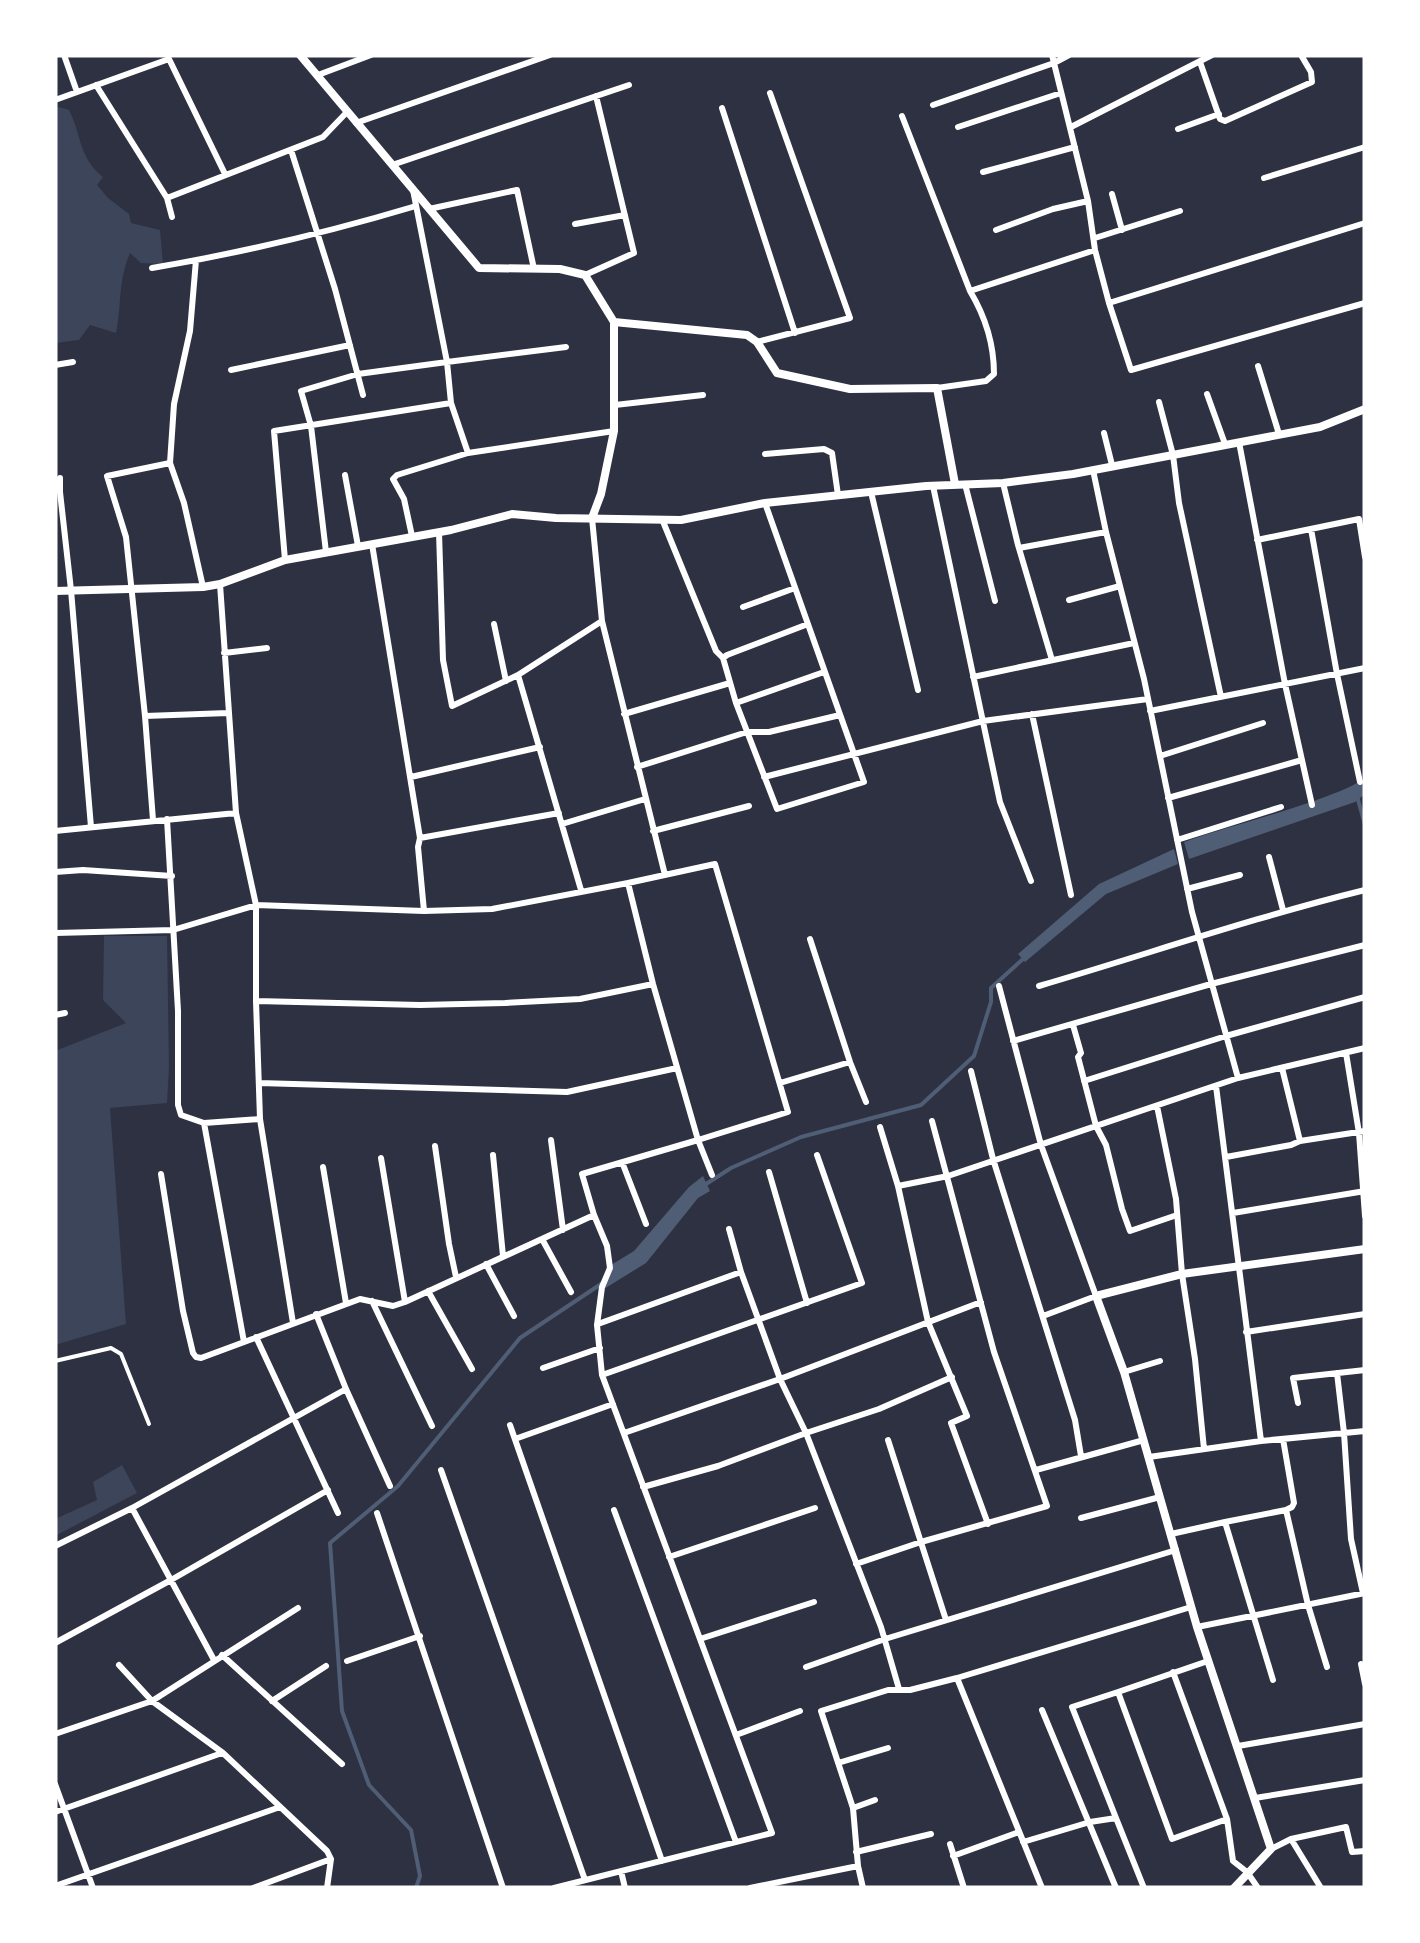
<svg xmlns="http://www.w3.org/2000/svg" width="1420" height="1943" font-family="'DejaVu Sans',sans-serif">
  <style>
    .green { fill: #3c4559 }
    .water { fill: #4f5d75 }
    .lines { fill: none; stroke-linecap: round; stroke-linejoin: round }
    .stream { stroke: #4f5d75; stroke-width: 4 }
    .service { stroke: #fff; stroke-width: 4 }
    .minor { stroke: #fff; stroke-width: 6 }
    .tertiary { stroke: #fff; stroke-width: 8 }
  </style>
  <rect width="100%" height="100%" fill="#2d3142"/>
  <path class="green" d="M55,106L69,110C82,135 78,157 103,177L97,185L108,198L129,214L131,223L160,230L163,264L141,263L130,253C118,281 122,303 116,333L90,325L79,340L55,343V128L57,126Z
    M104,936H167L169,1066L167,1103L110,1108L126,1324L55,1345V1051L126,1023L103,1000Z
    M122,1465L137,1493L55,1536V1519L97,1500L93,1482Z"/>
  <path class="water" d="M1365,778V794L1355,802L1189,859L1184,842C1227,827 1271,816 1314,801C1332,794 1349,789 1365,778Z
    M1174,849L1178,864L1106,894L1025,962L1018,954L1099,884Z
    M703,1176L710,1191L698,1198L646,1263L604,1289L613,1268L611,1265L634,1251L689,1187Z"/>
  <g class="lines">
    <path class="stream" d="M1357,796L1365,825
      M703,1186L731,1168L801,1137L921,1105L974,1056L991,1002V988L1023,959
      M416,1888L420,1876L411,1830L369,1785L342,1711L330,1543L398,1486L520,1338L604,1282"/>
    <path class="service" d="M55,1361L111,1348L121,1354L149,1424"/>
    <path class="minor" d="M64,55L77,92
      M1052,55L1088,201L1095,250L1109,303L1131,370L1365,303
      M1200,62L1220,119L1225,121L1312,82L1311,72L1301,55
      M318,75L371,55
      M96,85L167,198
      M55,100L169,59L225,174
      M933,105L1054,63L1069,55
      M722,108L795,333
      M902,116L970,291
      M356,123L550,55
      M958,127L1061,93
      M1071,127L1212,55
      M1178,129L1219,114
      M291,150L335,289L363,395
      M392,165L629,85
      M983,172L1075,147
      M1264,178L1365,147
      M413,190L447,362L566,347
      M1112,194L1122,230
      M429,209L517,190L534,269
      M172,217L167,198L323,137L347,112
      M575,224L625,215
      M996,230L1053,209L1088,201
      M1095,238L1180,211
      M196,260L190,331L174,404L170,463L184,503L203,587
      M152,268C241,253 329,232 416,206
      M585,275L634,253L596,96
      M1109,303L1365,223
      M757,342L850,318L770,93
      M55,365L73,362
      M1258,366L1279,434
      M231,370L350,345
      M937,388L986,381L994,374C994,344 985,316 970,291L1095,250
      M1207,394L1225,444
      M1159,402L1173,455L1179,503L1221,697
      M615,405L703,395
      M1104,433L1112,465
      M1239,442L1285,684L1312,805
      M765,454L824,449L832,453L838,495
      M1093,470L1106,532L1144,679L1192,912L1238,1078
      M345,475L358,546
      M60,478V492L71,590L91,827
      M1003,483L1018,545L1052,660
      M965,484L995,601
      M933,486L1000,802L1031,881
      M871,492L918,690
      M592,518L602,621L665,875
      M662,519L716,651L723,658L736,703L777,809L864,782L765,503
      M1311,529L1337,674L1360,782
      M439,532L443,660L452,706L518,675
      M412,536L404,499L393,479L397,475L468,453L614,431
      M1257,540L1359,519L1365,557
      M372,544L420,838L418,847L424,911
      M1019,548L1106,532
      M326,552L311,426L301,391L358,374L447,362L451,403L468,453
      M285,560L274,431L451,403
      M220,584L236,813L256,905V1001L260,1119L293,1323
      M1069,600L1120,586
      M743,607L795,588
      M494,624L506,681
      M224,653L267,648
      M723,658L727,655L808,624
      M973,677L1134,643
      M736,703L824,672
      M1150,711L1365,668
      M624,714L730,683
      M1032,714L1071,895
      M145,716L228,713
      M1160,756L1263,723
      M637,767L747,732H769L840,715
      M411,777L540,747
      M764,777L983,721L1148,699
      M1168,798L1302,760
      M167,819L178,1011V1105L181,1115L204,1123L260,1119
      M153,820L145,716L126,537L107,476L170,463
      M562,824L645,799
      M55,831L236,813
      M653,831L749,806
      M420,838L559,813
      M1177,840L1281,807
      M1269,857L1283,910
      M55,872L83,870L172,876
      M1187,889L1240,875
      M581,890L518,675L602,621
      M55,933L173,930L256,905L424,911L492,909L628,883L715,864L788,1112L698,1140L712,1175
      M810,939L850,1062L866,1102
      M999,986L1041,1145L1096,1296L1043,1316
      M1039,986C1148,954 1255,917 1365,890
      M256,1001L420,1005L505,1003L580,999L653,984
      M55,1015L65,1013
      M1073,1025L1081,1053L1078,1057L1096,1126L1106,1145L1122,1209L1130,1231L1177,1215
      M1013,1041L1211,984L1365,945
      M1346,1053L1359,1133L1365,1216
      M1282,1068L1300,1141
      M971,1071L993,1159L1075,1420L1081,1456
      M1084,1081L1226,1036L1365,997
      M259,1083L567,1092L677,1068
      M780,1083L850,1062
      M1157,1106L1176,1199L1182,1274L1195,1359L1204,1449
      M204,1123L244,1342
      M880,1127L898,1186L928,1322L967,1416L951,1423L988,1524
      M551,1140L563,1230
      M435,1146L449,1244L456,1277
      M493,1155L503,1256
      M1226,1157L1291,1145L1300,1141L1365,1131
      M381,1158L405,1302
      M622,1162L646,1224
      M323,1167L346,1303
      M769,1172L807,1303
      M161,1174L183,1311L193,1353L196,1357L201,1358L360,1299L393,1306L405,1302L594,1215
      M898,1186L948,1176L1238,1078L1365,1048
      M1233,1213L1365,1191
      M729,1229L741,1272L780,1379L806,1433L881,1627L899,1689
      M542,1239L571,1292
      M486,1264L514,1316
      M428,1291L472,1369
      M372,1301L432,1426
      M316,1314L346,1389L390,1486
      M598,1324L741,1272
      M1246,1332L1365,1314
      M256,1337L338,1513
      M543,1368L600,1348
      M1124,1372L1160,1361
      M1337,1373L1344,1433L1351,1539L1363,1593
      M602,1375L862,1283L817,1155
      M1298,1403L1293,1378L1365,1370
      M510,1425L662,1861
      M624,1433L780,1379L981,1302
      M515,1439L613,1404
      M1283,1439L1294,1503L1292,1507L1286,1510
      M888,1440L946,1620
      M1261,1441L1365,1431
      M1149,1457L1261,1441L1216,1086
      M441,1470L585,1880
      M1036,1470L1144,1440
      M643,1487L718,1466L806,1433L879,1409L952,1377
      M132,1508L214,1660
      M614,1510L736,1842
      M377,1513L503,1888
      M1081,1518L1160,1497
      M1225,1522L1286,1510L1308,1605L1327,1667
      M1171,1534L1225,1522L1273,1680
      M55,1546L132,1508L346,1389
      M669,1557L815,1508
      M856,1564L921,1542L1047,1506L994,1352L932,1121
      M1197,1627L1365,1593
      M700,1639L814,1602
      M55,1643L171,1580L328,1490
      M222,1655L342,1764
      M347,1661L420,1636
      M1208,1661L1118,1692L1172,1839L1227,1819
      M1361,1664L1365,1684
      M119,1665L152,1701L298,1608
      M806,1667L885,1639L1176,1550
      M1173,1672L1227,1819L1233,1861L1247,1872L1258,1888
      M957,1678L1042,1888
      M272,1701L326,1666
      M1042,1710L1116,1888
      M55,1734L152,1701L223,1753L327,1851L331,1859L327,1888
      M736,1735L800,1711
      M1238,1746L1365,1724
      M838,1763L888,1748
      M55,1784L93,1888
      M1255,1798L1365,1780
      M853,1808L875,1800
      M55,1812L222,1753
      M1116,1818L1072,1707L1118,1692
      M1291,1839L1346,1827L1352,1852L1365,1851
      M1023,1842L1090,1822L1116,1818L1144,1888
      M950,1844L964,1888
      M1271,1849L1291,1839L1321,1888
      M856,1852L931,1834
      M953,1856L1019,1832
      M621,1871L625,1888
      M55,1886L280,1807
      M253,1888L331,1859
      M554,1888L772,1833L602,1375L597,1325L602,1287L610,1268L607,1246L594,1215L582,1174L698,1140L653,984L628,883
      M750,1888L858,1866
      M863,1888L858,1866L853,1808L821,1711L888,1690H910L957,1678L1191,1607"/>
    <path class="tertiary" d="M300,55L479,268L560,269L585,275L614,322L747,335L757,342L777,373L850,389L937,388L955,484
      M592,518L601,494L614,431V322
      M55,591L203,587L220,584L285,560L451,530L512,514L556,518L681,520L765,503L926,486L1003,483L1073,474L1320,427L1365,409
      M1234,1888L1271,1849L1197,1627L1124,1372L1096,1296L1182,1274L1365,1249"/>
  </g>
  <rect width="1420" height="1943" fill="none" stroke="#ffffff" stroke-width="115"/>
</svg>
